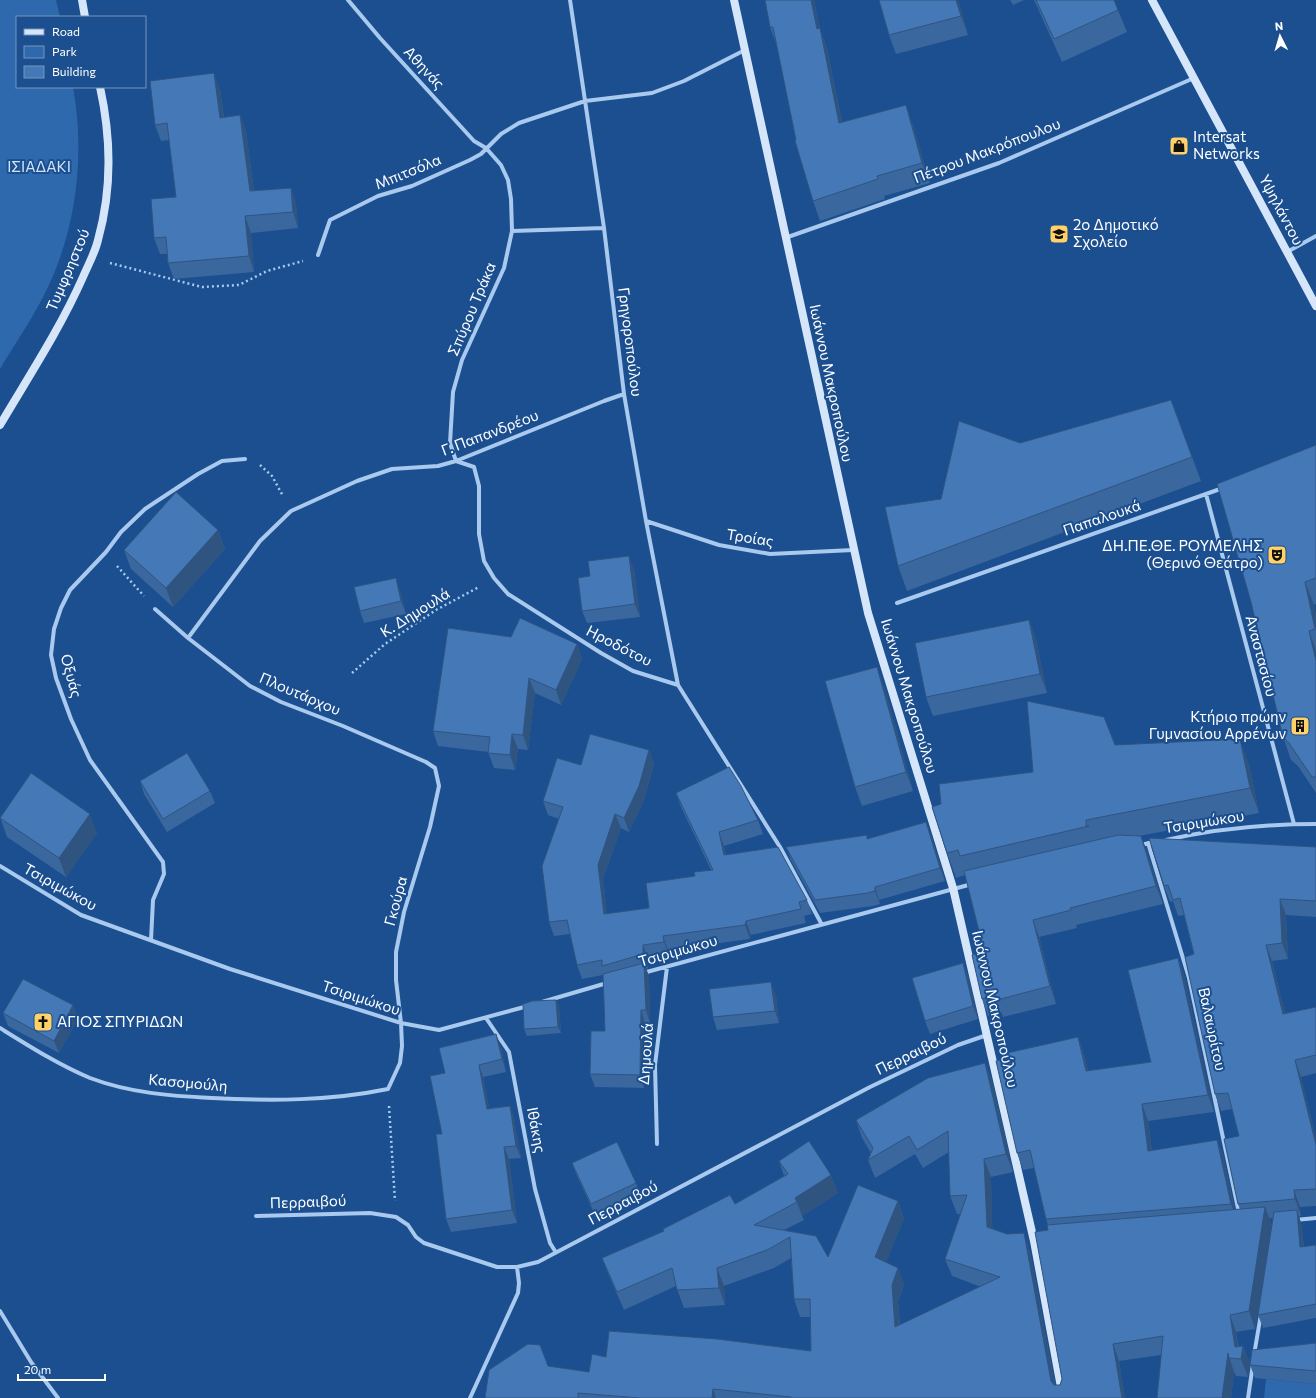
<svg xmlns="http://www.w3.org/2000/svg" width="1316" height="1398" font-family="Commissioner,sans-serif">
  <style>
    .green { fill: #2e69ad }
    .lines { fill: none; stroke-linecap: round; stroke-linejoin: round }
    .path { stroke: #a9c9ee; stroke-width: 2.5; stroke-dasharray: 2 3; stroke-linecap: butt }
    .street { stroke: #a9c9ee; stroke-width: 4 }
    .secondary { stroke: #d6e6fa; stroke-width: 8 }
    .wall { fill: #3a679d }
    .shaded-wall { fill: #305480 }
    .building { fill: #4478b7; stroke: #305480 }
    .labels { text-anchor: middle; stroke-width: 4; stroke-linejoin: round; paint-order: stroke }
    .street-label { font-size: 15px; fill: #fff; stroke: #1b4f8f }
    .poi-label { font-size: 15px; fill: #fff; stroke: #1b4f8f; text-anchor: start }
    .park-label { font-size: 15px; fill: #cfe3fa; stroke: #1b4f8f }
  </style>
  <rect width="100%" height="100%" fill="#1b4f8f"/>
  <path class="green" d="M0,0H56L60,17H17V87H73C85,153 77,226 48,287C35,315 16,342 0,369Z
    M1266,1379L1316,1384V1398H1264Z"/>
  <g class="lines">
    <path class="path" d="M110,263L202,287L239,285L267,271L303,261
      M260,465L272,476L283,496
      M117,566L144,596
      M352,673L385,644L436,610L479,587
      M389,1106L395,1201"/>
    <path class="street" d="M348,0L380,38L474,141L486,148L501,165L508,180L511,199L512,231L504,268L462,360L453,392L450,443L456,461L474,467L479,486V534L484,561L494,578L508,594L601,653L633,671L678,685L780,847L821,923
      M570,0L604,228L624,394L646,521L678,685
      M512,231L604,228
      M785,238L999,163L1194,78
      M1287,252L1316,236
      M318,255L330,220L378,196L412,186L470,160L481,154L501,134L519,123L585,101L652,93L684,81L745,50
      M1206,494L1294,824
      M646,521L719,545L770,554L853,550
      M897,603L1223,488
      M188,638L260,541L291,511L357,481L392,469L438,466L456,461L604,401L624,394
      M1166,840C1215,829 1266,824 1316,824
      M1148,843L1189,978L1239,1213
      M1140,845L1155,842
      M0,866L81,915L230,969L401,1023L439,1030L528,1006
      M151,940L153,900L164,874L163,862L90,760L71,719L56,678L51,655L54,629L61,608L70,590L106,552L121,532L145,509L198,474L222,461L245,459
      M643,973L972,884
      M542,1002L607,983
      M486,1018L509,1052L535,1189L550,1243L555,1251
      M0,1028C29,1046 59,1065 90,1078C130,1093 171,1096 212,1098C271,1101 330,1101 388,1089L400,1063L402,1046L401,1023L396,980V952L404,912L430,827L439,786L435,768L426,762L343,726L281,702L250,686L188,638L155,609
      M657,1144L655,1065L667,967
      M256,1216L370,1213L396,1217L408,1225L416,1237L424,1243L497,1267H517L538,1262L870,1087L958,1045L987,1035
      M1295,1220L1316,1218
      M0,1311L31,1362L58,1398
      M1254,1355L1261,1314
      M470,1398L518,1293L519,1283L517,1267
      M1248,1398L1253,1364"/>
    <path class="secondary" d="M82,0L85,17
      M734,0L868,613L953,888L1034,1241L1063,1398
      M1152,0L1316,306
      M0,425C29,376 60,329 83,277C88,265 95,253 98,240C112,190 111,137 100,87"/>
  </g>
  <path class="wall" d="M814,0L820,29L827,48L842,122L913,125L930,183L884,196L885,199L820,221L813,201L796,140L777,46L770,27Z
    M879,0H958L968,35L896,54L889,35Z
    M1010,0H1024L1013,5Z
    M1034,0H1114L1118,10L1127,32L1062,62Z
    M220,89L224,117L240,115L246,131L254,191L291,188L296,204L298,228L251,233L254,272L174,279L168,263L167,254H160L154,238L176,197L169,140L161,141L155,125Z
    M1171,400L1201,481L907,591L898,566L941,499L1020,443Z
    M1316,445V604L1314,605L1316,616V793L1298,766L1291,760L1283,737Z
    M218,530L225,549L173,607L131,569L124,550Z
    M634,569L640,617L587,623L582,611L590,576Z
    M400,591L406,614L364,623L360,611Z
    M1029,620L1036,639L1047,693L933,716L926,697Z
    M511,637L577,644L582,659L561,705L535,693L528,750L518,749L515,770L494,768L488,752L438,746L433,731Z
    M884,686L913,791L862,806L855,787Z
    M1115,745L1249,764L1259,813L1139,836H1141L1148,854L1163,904L1076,925L1077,928L1039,937L1056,1004L1003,1017L1001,1012L988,1016L982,999L984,951L965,875L956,878L947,853L941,804L1033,772Z
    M649,750L654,764L644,800L629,832L621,828L603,879L607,914L649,908L695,876L711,870L681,807L676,793L758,820L763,834L724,846L726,855L807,900L812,914L804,916L806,923L751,935L750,939L668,950L669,956L648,959V968L646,969L649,976L650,1023H645L644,1088L595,1087L590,1074L605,1031L603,975L582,979L577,965L570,934L554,936L549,922L559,819L548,815L543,801Z
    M140,781L210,791L215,803L167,832L144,794Z
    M0,817L97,833L66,877L7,837Z
    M931,835L945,881L879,900L880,904L873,906L820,913L791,860L786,847L868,838Z
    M1316,847V917L1286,915L1288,959L1272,961L1285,1013L1316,1007V1073L1301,1077L1316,1138V1206L1300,1207L1301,1216H1299L1301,1223L1304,1247L1316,1245V1318L1263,1328L1258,1315L1273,1218H1269L1272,1225L1255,1329L1236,1332L1239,1347L1243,1346L1250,1364L1248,1377L1236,1376L1234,1372L1231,1398L1161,1355L1119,1361L1125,1398H485L548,1366L589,1372L606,1357L811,1351L810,1317H800L794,1299L791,1258L774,1268L724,1286L725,1305L684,1308L676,1286L624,1310L609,1276L602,1258L735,1204L784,1176L779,1161L831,1175L838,1193L802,1216L804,1220L784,1230L828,1257L898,1201L904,1219L886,1262L898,1268L904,1285L898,1302L900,1325L981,1287L952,1276L945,1259L961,1214H957L950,1196L949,1152L923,1168L915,1154L875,1178L868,1160L871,1153L862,1138L856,1120L985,1063L992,1081L1013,1172L991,1177L992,1229L1030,1251L1055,1385H1060L1062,1379L1048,1225L1046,1219L1034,1168L1023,1170L1017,1153L1008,1058L1078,1037L1084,1054L1088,1071L1151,1062L1178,958L1184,975L1214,1112L1148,1121L1152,1151L1217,1140L1223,1156L1235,1210L1240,1209L1238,1204L1239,1136L1232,1109L1221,1111L1215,1094L1194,954L1184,915L1178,916L1173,901L1170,902L1164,886Z
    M963,963L968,976L978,1019L930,1034L925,1021Z
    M776,995L779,1023L717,1030L713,1017Z
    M556,1000L559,1006L561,1033L527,1036L524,1029Z
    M73,1005L78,1018L59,1053L8,1026L3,1013Z
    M501,1047L506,1072L483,1077L489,1108L510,1106L514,1119L521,1158L509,1159L517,1223L451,1232L446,1219L442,1134L445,1073Z
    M572,1163L636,1183L641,1196L596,1217L577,1176Z
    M1316,1343V1384L1255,1378L1250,1365Z"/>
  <path class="shaded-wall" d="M811,0H814L820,29L827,48L846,143L839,123L817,29Z
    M956,0H958L968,35L961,16Z
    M214,73L220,89L226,134L220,118Z
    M906,105L913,125L930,183L922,163Z
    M240,115L246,131L256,208L250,191Z
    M291,188L296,204L298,228L293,212Z
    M245,216L251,233L254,272L249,256Z
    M218,530L225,549L173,607L166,588Z
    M629,556L634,569L640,617L635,604Z
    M396,578L400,591L406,614L401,601Z
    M1305,582L1314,605L1316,616V631Z
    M1029,620L1036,639L1047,693L1040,674Z
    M1309,631L1316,650V661Z
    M577,644L582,659L561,705L556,690Z
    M877,667L884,686L913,791L906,772Z
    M529,678L535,693L528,750L523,735Z
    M512,734L518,749L515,770L510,755Z
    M1240,739L1249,764L1259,813L1250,788Z
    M649,750L654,764L644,800L629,832L624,818Z
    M90,814L97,833L66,877L59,858Z
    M615,814L621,828L603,879L609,928L604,914L598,865Z
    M926,822L931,835L945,881L940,868Z
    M719,832L724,846L729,869L724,855Z
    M1141,836L1148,854L1163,904L1156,886Z
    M875,887L879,900L880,904L875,891Z
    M1280,899L1286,915L1288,959L1282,943Z
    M1033,920L1039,937L1056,1004L1050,986Z
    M746,921L751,935L750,939L745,925Z
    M663,936L668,950L669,956L664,942Z
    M643,945L648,959V968L643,954Z
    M1266,945L1272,961L1289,1030L1283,1014Z
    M1178,958L1184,975L1214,1112L1208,1095Z
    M644,963L649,976L650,1023L646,1010Z
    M963,963L968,976L978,1019L973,1006Z
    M771,982L776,995L779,1023L775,1011Z
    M556,1000L559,1006L561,1033L558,1027Z
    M73,1005L78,1018L59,1053L54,1041Z
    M641,1010L645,1023L644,1088L640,1075Z
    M496,1034L501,1047L506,1072L502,1059Z
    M1078,1037L1084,1054L1092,1088L1086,1071Z
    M1295,1060L1301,1077L1316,1138V1145Z
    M985,1063L992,1081L1013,1172L1006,1154Z
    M479,1065L483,1077L492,1122L487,1109Z
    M1142,1104L1148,1121L1154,1168L1148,1151Z
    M510,1106L514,1119L521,1158L516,1146Z
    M1217,1140L1223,1156L1237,1221L1231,1204Z
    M504,1147L509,1159L517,1223L512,1210Z
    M984,1159L991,1177L993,1245L987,1227Z
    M831,1175L838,1193L802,1216L797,1202L795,1198Z
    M1294,1190L1300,1207L1301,1216L1295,1199Z
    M898,1201L904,1219L881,1275L875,1257Z
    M1265,1207L1272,1225L1255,1329L1249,1311Z
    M1297,1210L1301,1223L1305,1260L1300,1247Z
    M1024,1233L1030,1251L1057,1398L1051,1381Z
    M717,1268L724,1286L725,1305L719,1288Z
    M898,1268L904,1285L898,1302L901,1345L895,1327L892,1285Z
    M1230,1315L1236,1332L1240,1359L1235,1347Z
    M1113,1344L1119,1361L1125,1398H1122Z
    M1243,1346L1250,1364L1248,1377L1241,1359Z
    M1228,1353L1234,1372L1231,1398H1222Z
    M713,1389L716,1398H712Z"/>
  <path class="building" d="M765,0H811L817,29L820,28L839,123L906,105L922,163L877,176L878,179L813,201L795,141L796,140L773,27H770Z
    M879,0H956L961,16L889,35Z
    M1036,0H1114L1118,10L1054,39Z
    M214,73L220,118L240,115L250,191L291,188L293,212L245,216L249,256L168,263L166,237L154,238L151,199L176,197L167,123L155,125L150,81Z
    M1171,400L1192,457L898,566L885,507L941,499L959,421L1020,443Z
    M1316,445V578L1305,582L1315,629L1309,631L1316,661V777H1312L1289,743L1283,737L1251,602L1217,484Z
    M176,492L218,530L166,588L124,550Z
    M629,556L635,604L582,611L578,578L590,576L588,561Z
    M396,578L401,601L360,611L354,587Z
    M520,618L577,644L556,690L529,678L523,735L512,734L510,755L488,753L490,737L433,731L448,628L511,637Z
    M1029,620L1040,674L926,697L915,643Z
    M877,667L906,772L855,787L825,681Z
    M1027,701L1104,717L1115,745L1240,739L1250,788L1086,820V826H1089L960,856L958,850L947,853L932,807L941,804L939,784L1033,772Z
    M590,734L649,750L639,786L624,818L615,814L598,865L604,914L649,908L646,883L695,876L694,872L713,870L676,793L729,767L741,786L758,820L719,832L724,855L778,847L807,900L799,902L801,909L746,921L745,925L663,936L664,942L643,945V954L602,966V960L577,965L567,920L549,922L542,866L563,807L543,801L557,758L581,765Z
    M187,753L210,791L163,819L140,781Z
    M31,773L90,814L59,858L0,818Z
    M926,822L940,868L875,887V891L868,893L815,900L786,847L867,835V839Z
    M1118,835L1141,836L1156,886L1070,908L1071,910L1033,920L1050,986L997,1000L995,995L982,999L972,955L984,951L964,871Z
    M1149,838L1316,847V901L1280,899L1282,943L1266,945L1283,1014L1316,1007V1055L1295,1060L1316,1145V1189L1294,1190L1295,1199L1238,1204L1224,1139L1239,1136L1228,1093L1215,1094L1185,957L1194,954L1180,898L1173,900L1168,885L1164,886Z
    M1178,958L1208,1095L1142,1104L1148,1151L1217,1140L1231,1204L1046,1219L1030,1150L1017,1153L996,1061L1008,1058L1007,1053L1078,1037L1086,1071L1151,1062L1128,970Z
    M644,963L646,1010H641L640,1075L590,1074L591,1031H605L603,974Z
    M963,963L973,1006L925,1021L912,978Z
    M23,979L73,1005L54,1041L3,1013Z
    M771,982L775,1011L713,1017L709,989Z
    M556,1000L558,1027L524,1029L523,1004L532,1001Z
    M496,1034L502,1059L479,1065L487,1109L510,1106L516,1146L504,1147L512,1210L446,1219L436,1134H442L430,1076L445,1073L439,1048Z
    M985,1063L1006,1154L984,1159L987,1227L1007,1234L1024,1233L1051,1381L1054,1385H1060L1062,1379L1035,1232L1048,1230L1047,1225L1265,1207L1249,1311L1230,1315L1235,1347L1243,1346L1241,1359L1229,1358L1228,1353L1222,1398H1157L1163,1336L1113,1344L1122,1398H791V1397L713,1389L712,1398H640L578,1393V1398H485L489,1370L528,1344L540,1345L548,1366L589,1372L592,1354L606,1357L609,1331L717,1339L811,1351L810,1299H794L790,1237L767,1250L717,1268L719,1288L677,1290L672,1268L617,1292L602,1258L664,1231L663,1229L730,1195L735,1204L788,1174L779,1161L809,1141L831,1175L795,1198L797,1202L754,1225L816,1236L828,1257L858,1185L898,1201L875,1257L898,1268L892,1285L895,1327L1000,1277L945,1259L967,1195L950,1196L948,1131L917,1150L909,1136L868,1160L873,1148L856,1120L928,1078Z
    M617,1142L636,1183L591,1204L572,1163Z
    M1297,1210L1300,1247L1316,1245V1304L1258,1315L1274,1212Z
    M1316,1343V1371L1250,1365L1252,1350Z"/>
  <defs>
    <symbol id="shop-square" viewBox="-11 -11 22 22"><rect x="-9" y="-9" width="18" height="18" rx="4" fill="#ffd166" stroke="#1b4f8f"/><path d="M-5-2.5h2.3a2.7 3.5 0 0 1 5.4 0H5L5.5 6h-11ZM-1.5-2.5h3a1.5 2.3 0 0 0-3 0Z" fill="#111"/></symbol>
    <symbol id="school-square" viewBox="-11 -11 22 22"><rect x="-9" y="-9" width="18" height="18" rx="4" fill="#ffd166" stroke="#1b4f8f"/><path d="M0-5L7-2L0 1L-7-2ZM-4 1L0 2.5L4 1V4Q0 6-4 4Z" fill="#111"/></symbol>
    <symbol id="theatre-square" viewBox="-11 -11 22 22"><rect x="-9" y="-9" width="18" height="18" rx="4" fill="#ffd166" stroke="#1b4f8f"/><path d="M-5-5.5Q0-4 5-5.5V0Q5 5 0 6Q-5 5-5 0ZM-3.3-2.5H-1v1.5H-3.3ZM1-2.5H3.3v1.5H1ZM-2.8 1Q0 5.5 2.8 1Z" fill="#111"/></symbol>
    <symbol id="building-square" viewBox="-11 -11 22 22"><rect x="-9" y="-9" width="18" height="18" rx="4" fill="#ffd166" stroke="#1b4f8f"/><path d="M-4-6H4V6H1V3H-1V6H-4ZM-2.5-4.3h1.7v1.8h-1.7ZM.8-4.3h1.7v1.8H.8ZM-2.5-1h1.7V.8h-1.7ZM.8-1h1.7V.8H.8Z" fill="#111"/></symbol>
    <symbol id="church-square" viewBox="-11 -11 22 22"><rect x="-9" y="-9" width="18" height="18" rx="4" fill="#ffd166" stroke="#1b4f8f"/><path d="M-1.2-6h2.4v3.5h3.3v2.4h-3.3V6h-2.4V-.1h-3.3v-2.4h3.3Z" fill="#111"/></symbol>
  </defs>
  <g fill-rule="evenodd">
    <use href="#shop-square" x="1168" y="135" width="22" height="22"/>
    <use href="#school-square" x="1048" y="223" width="22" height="22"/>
    <use href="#theatre-square" x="1266" y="544" width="22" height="22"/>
    <use href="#building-square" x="1289" y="715" width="22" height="22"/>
    <use href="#church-square" x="32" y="1011" width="22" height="22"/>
  </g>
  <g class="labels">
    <g class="street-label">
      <text transform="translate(424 68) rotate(47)" y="5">Αθηνάς</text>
      <text transform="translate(987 151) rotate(-21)" y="5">Πέτρου Μακρόπουλου</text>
      <text transform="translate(408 172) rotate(-22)" y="5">Μπιτσόλα</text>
      <text transform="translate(1281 210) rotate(62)" y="5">Υψηλάντου</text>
      <text transform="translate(68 270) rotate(-67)" y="5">Τυμφρηστού</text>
      <text transform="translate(472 309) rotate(-67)" y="5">Σπύρου Τράκα</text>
      <text transform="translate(630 342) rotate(83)" y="5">Γρηγοροπούλου</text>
      <text transform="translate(831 383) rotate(78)" y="5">Ιωάννου Μακροπούλου</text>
      <text transform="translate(490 433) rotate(-21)" y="5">Γ. Παπανδρέου</text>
      <text transform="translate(1102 518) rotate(-19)" y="5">Παπαλουκά</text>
      <text transform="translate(750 538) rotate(9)" y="5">Τροίας</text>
      <text transform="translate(415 613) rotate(-32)" y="5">Κ. Δημουλά</text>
      <text transform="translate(619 646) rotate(27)" y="5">Ηροδότου</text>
      <text transform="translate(1261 656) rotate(75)" y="5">Αναστασίου</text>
      <text transform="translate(71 676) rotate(75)" y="5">Οξυάς</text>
      <text transform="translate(300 694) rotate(23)" y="5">Πλουτάρχου</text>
      <text transform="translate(909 696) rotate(73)" y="5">Ιωάννου Μακροπούλου</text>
      <text transform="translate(1204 822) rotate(-9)" y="5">Τσιριμώκου</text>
      <text transform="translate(60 887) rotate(29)" y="5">Τσιριμώκου</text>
      <text transform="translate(396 901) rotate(-75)" y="5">Γκούρα</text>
      <text transform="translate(678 951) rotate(-16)" y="5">Τσιριμώκου</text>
      <text transform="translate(361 998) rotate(18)" y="5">Τσιριμώκου</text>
      <text transform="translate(995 1009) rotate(77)" y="5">Ιωάννου Μακροπούλου</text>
      <text transform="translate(1212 1029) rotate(78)" y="5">Βαλαωρίτου</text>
      <text transform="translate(646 1054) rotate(-86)" y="5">Δημουλά</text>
      <text transform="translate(911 1054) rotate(-26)" y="5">Περραιβού</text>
      <text transform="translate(188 1083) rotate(5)" y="5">Κασομούλη</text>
      <text transform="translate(536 1130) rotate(79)" y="5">Ιθάκης</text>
      <text transform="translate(308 1202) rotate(-2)" y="5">Περραιβού</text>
      <text transform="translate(623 1203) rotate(-28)" y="5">Περραιβού</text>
    </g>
    <g class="poi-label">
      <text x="1193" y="142">Intersat<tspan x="1193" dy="17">Networks</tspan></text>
      <text x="1073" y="230">2ο Δημοτικό<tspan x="1073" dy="17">Σχολείο</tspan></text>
      <text x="1263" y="551" text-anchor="end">ΔΗ.ΠΕ.ΘΕ. ΡΟΥΜΕΛΗΣ<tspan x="1263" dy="17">(Θερινό Θεάτρο)</tspan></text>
      <text x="1286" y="722" text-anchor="end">Κτήριο πρώην<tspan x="1286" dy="17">Γυμνασίου Αρρένων</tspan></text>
      <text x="57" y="1027">ΑΓΙΟΣ ΣΠΥΡΙΔΩΝ</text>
    </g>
    <g class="park-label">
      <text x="39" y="172">ΙΣΙΑΔΑΚΙ</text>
    </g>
  </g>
  <rect x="16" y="16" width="130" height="72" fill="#1b4f8f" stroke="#7695bc"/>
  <rect x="24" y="29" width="20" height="6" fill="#d6e6fa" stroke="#7695bc"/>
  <text x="52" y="36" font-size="12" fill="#ffffff">Road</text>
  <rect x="24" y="46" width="20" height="12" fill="#2e69ad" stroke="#7695bc"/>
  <text x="52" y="56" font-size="12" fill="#ffffff">Park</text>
  <rect x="24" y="66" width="20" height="12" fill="#4478b7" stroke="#7695bc"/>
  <text x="52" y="76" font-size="12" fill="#ffffff">Building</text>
  <g transform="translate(1280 36) rotate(355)" stroke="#1b4f8f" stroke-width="3" paint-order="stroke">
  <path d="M0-3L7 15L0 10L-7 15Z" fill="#ffffff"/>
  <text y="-6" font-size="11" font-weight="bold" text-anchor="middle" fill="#ffffff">N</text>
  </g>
  <path d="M18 1374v6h87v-6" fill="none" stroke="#ffffff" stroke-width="2"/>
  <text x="24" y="1374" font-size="12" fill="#ffffff" stroke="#1b4f8f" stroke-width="3" paint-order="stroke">20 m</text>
</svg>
